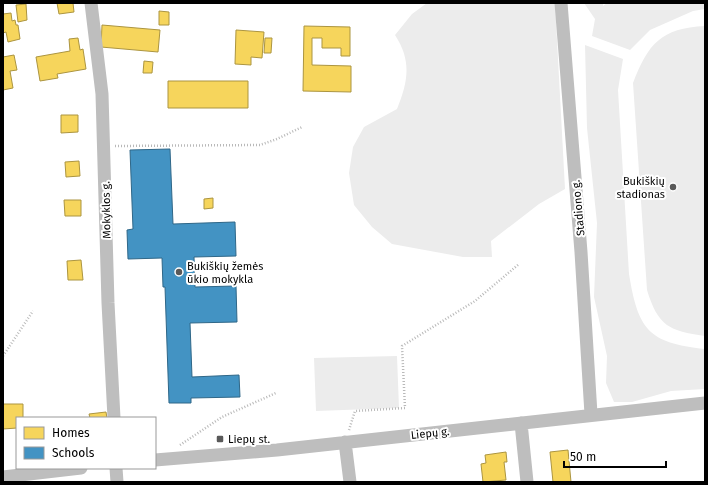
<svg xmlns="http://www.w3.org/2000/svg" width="708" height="485" font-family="'Fira Sans',sans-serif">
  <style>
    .green { fill: #ececec }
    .homes { fill: #f6d55c; stroke: #ac9540 }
    .schools { fill: #4393c3; stroke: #2f6788 }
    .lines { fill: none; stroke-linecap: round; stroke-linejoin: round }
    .path { stroke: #b9b9b9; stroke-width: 2.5; stroke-dasharray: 1 2; stroke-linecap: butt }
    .minor { stroke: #bebebe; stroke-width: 13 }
    .poi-dot { fill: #595959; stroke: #fff; stroke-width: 1.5 }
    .labels { text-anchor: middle; stroke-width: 4; stroke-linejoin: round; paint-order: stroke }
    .poi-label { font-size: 11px; fill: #000; stroke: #fff; text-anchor: start }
    .street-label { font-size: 11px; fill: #000; stroke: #fff }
  </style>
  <rect width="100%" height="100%" fill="#fff"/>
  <path class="green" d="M427,3H555L565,189L539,204L491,241L492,257H463L392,244L372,227L354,205L349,173L353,147L364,127L397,109C408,82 412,61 395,35L412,14Z
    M584,3H603V6L607,3H705V9L693,11L650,30L630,50L592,36L595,19Z
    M705,26V336C669,331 658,326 647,290L633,83C648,44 661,28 705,26Z
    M585,45L623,59L618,90L629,274C638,329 648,343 705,349V389L671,391L632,402H614L606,383L607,356L594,297L597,223L587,128Z
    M397,356L399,408L316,411L314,358Z"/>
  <path class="homes" d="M57,3H73L74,12L59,14Z
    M26,4L27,20L18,22L16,5Z
    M159,11L169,12V25H159Z
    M11,13L12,21L15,20L16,25H18L20,39L8,42L6,32L3,33V14Z
    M102,25L160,30L158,52L101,47Z
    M304,26L350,27V56H341V48H322V38H312V65L351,66V92L303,91Z
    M236,30L264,32L262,58L251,57V65L235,64Z
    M78,38L80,50L83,49L86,69L57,74L58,78L40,81L36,57L70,51L69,39Z
    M265,38H272L271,53H264Z
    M14,55L17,70L10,71L13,88L3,90V57Z
    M144,61L153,62L152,73H143Z
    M168,81H248V108H168Z
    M61,115H78V132L61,133Z
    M79,161L80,176L66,177L65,162Z
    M213,198V208L204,209V199Z
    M64,200H81V216H65Z
    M81,260L83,280H68L67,261Z
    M3,404H23V418H17V428L3,429Z
    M106,412L107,418H90L89,414Z
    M568,450L571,482H553L550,452Z
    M506,452L507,462H504L506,480L483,482L481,464L486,463L485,455Z"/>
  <path class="schools" d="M170,149L173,224L235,222L236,256L194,257L195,287L236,286L237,322L190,323L192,377L239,375L240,397L191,398V403H169L165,287H163L162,258L128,259L127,230L133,229L130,150Z"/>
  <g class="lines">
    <path class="path" d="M115,146L260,145L277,139L302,127
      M3,356L33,311
      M349,430L355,411L405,408L402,346L475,301L519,264
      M180,445L222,417L276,393"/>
    <path class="minor" d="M91,3L102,94L108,303L114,418
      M561,3L581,252L591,414
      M521,423L527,482
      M345,442L350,482
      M155,460L277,450L705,403
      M116,468L117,482
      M3,477L81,468"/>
  </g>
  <g class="poi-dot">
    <circle cx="673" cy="187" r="4"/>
    <circle cx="179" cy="272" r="4"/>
    <rect x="216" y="435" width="8" height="8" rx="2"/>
  </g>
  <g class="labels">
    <g class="poi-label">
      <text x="665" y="185" text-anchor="end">Bukiškių<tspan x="665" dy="13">stadionas</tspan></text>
      <text x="187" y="270">Bukiškių žemės<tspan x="187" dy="13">ūkio mokykla</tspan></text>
      <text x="228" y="443">Liepų st.</text>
    </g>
    <g class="street-label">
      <text transform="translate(578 208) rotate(-95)" y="4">Stadiono g.</text>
      <text transform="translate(106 210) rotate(-91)" y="4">Mokyklos g.</text>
      <text transform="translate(430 433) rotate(-6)" y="4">Liepų g.</text>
    </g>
  </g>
  <rect width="708" height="485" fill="none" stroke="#000000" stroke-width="8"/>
  <rect x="16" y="417" width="140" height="52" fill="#ffffff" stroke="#999999"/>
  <rect x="24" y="427" width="20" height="12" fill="#f6d55c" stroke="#999999"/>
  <text x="52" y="437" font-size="12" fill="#000000">Homes</text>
  <rect x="24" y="447" width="20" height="12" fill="#4393c3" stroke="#999999"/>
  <text x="52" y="457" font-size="12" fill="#000000">Schools</text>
  <path d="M564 461v6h102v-6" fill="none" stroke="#000000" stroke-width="2"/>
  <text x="570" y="461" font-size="12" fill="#000000" stroke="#ffffff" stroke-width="3" paint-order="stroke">50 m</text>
</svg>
